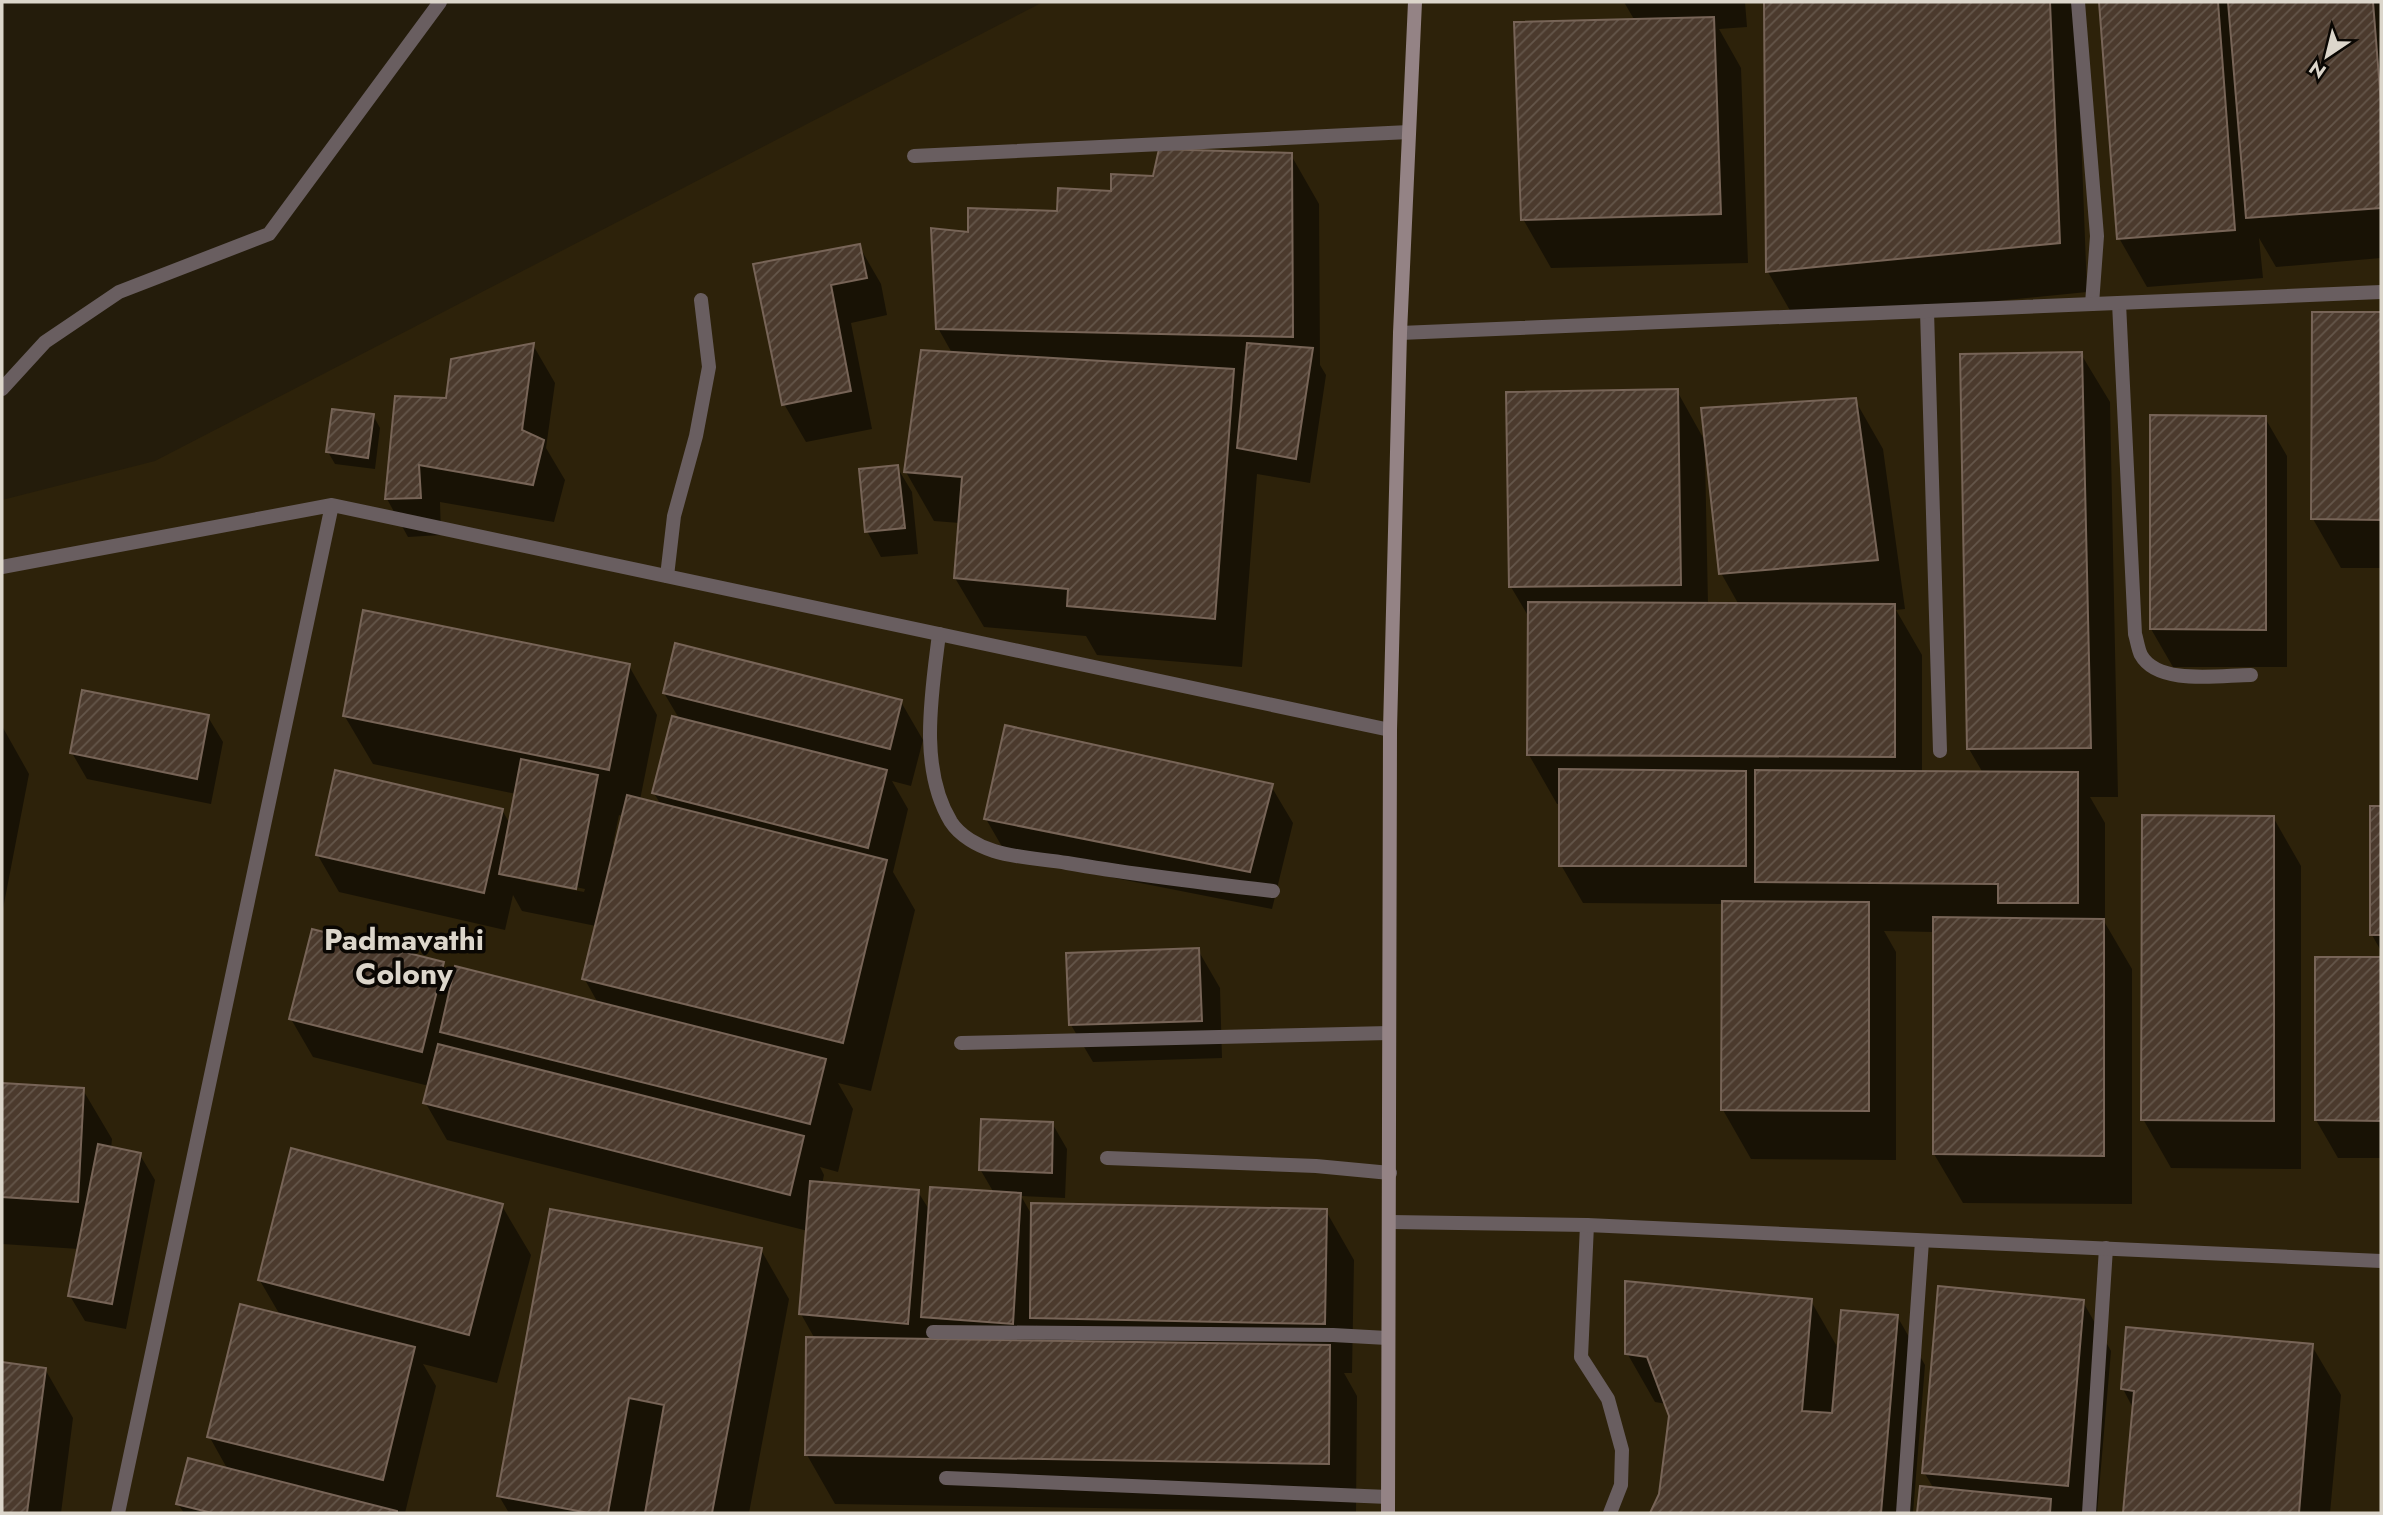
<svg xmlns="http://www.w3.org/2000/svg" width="2383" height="1515" font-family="Jost,sans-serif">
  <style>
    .built { fill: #2d220a }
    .shadow { fill: #0007; fill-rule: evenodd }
    .building { fill: url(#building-hatch); stroke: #776457; stroke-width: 2 }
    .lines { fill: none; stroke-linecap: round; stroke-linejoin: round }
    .lane { stroke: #695e60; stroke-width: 14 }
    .street { stroke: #695e60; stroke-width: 14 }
    .secondary { stroke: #948385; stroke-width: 14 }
    .labels { text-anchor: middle; stroke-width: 7; stroke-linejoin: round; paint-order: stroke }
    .neighbourhood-label { font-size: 30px; font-weight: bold; fill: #dcd6cb; stroke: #0a0703 }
  </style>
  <defs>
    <pattern id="building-hatch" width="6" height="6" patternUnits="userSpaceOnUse" patternTransform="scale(1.75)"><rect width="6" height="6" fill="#4b3a2d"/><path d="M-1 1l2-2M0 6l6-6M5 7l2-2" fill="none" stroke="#64564a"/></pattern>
  </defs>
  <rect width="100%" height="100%" fill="#241c0b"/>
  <path class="built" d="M1043,2H2381V1513H2V500L155,461Z"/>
  <path class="shadow" d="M1624,2H1745L1747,27L1719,29L1741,68L1748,263L1551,268L1523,219L1635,21Z
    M1765,2H2076L2087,292L1796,321L1768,272Z
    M2101,2H2381V258L2276,267L2259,238L2263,278L2147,287L2119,238Z
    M1291,155L1319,204L1320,365L1326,375L1310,483L1257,474L1242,667L1097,655L1086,636L984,627L955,578L960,523L934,521L906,472L952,353L938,328L969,234L1059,213L1155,178Z
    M859,246L881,284L887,315L851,323L872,429L806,442L784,404L755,266Z
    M2313,314H2381V568H2341L2313,519Z
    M533,345L555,383L546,448L565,480L554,522L440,502L441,535L408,537L387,499L448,400Z
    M2081,354L2110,402L2118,797H2090L2105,823V923L2132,969V1204L1963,1203L1934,1154V932L1884,931L1896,952V1160L1751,1159L1723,1110V904L1583,903L1561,865V804H1557L1529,755L1530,619L1511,587L1677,391L1706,443L1855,400L1883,449L1905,609L1896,610L1922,655V773H1983L1969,749ZM1705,455H1708L1721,573L1739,605H1708Z
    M373,415L380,428L375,469L335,464L328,452Z
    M2265,418L2287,456V667H2173L2151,629Z
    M897,467L912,492L918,554L881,557L867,531Z
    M629,666L657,715L640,800L661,805L654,793L680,720L664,693L901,702L923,740L911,786L892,781L908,809L893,872L915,910L871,1091L838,1083L853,1109L838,1172L820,1167L824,1175L822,1184L918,1192L930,1211L994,1193L980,1169L1052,1123L1067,1149L1065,1198L1021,1196L1033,1217L1326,1211L1354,1260L1352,1373H1344L1357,1396L1356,1512L835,1504L807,1455L815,1339L801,1314L808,1231L447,1140L425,1102L429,1086L313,1057L291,1019L442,963L453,982L598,1003L584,978L596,926L522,911L513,895L505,930L339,892L317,854L502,810L510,824L516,794L373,764L344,715ZM619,815L623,816L616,845L613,844ZM526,877L585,889L584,892L526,881ZM1036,1325L1046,1342H1035Z
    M208,717L223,742L211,804L87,779L72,753Z
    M2,726L29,774L2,914Z
    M1271,786L1293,823L1272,909L1008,857L986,819Z
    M2372,808H2381V951L2372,935Z
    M2273,817L2301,866V1169L2171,1168L2143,1119Z
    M1198,950L1220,988L1222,1058L1093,1062L1071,1025Z
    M2316,959H2381V1158H2338L2316,1120Z
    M2,1085L83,1090L112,1139L111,1149L140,1155L155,1180L126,1329L85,1321L70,1296L79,1249L2,1244Z
    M502,1206L531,1255L497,1383L423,1364L436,1386L405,1513H184L178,1504L228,1470L209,1436L280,1315L259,1279Z
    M761,1250L789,1299L749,1513H509L499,1496Z
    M1811,1301L1839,1350L1897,1316L1925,1365L1913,1513H1651L1660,1494L1671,1416L1667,1404L1655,1402L1627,1353Z
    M2083,1302L2111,1351L2097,1513H1919L1921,1488L1934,1489L1924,1472Z
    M2312,1346L2341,1395L2330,1513H2125L2134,1410L2123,1389Z
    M2,1363L45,1369L73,1418L61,1513H2Z"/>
  <path class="building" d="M1764,2H2050L2060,243L1766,272Z
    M2099,2H2218L2235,230L2117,239Z
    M2228,2H2373L2381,103V208L2246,218Z
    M1714,17L1721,214L1521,220L1514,22Z
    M1159,149L1292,153L1293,337L936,329L931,228L968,232V208L1057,211L1058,188L1111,191V174L1153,176Z
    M860,244L867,278L831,285L851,391L782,405L753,264Z
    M2312,312H2381V520L2311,519Z
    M534,343L522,430L544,440L533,485L419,465L421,498L385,499L395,396L446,398L451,359Z
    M1247,343L1313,348L1296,459L1237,448Z
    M921,350L1234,369L1215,619L1067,606L1068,589L954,578L962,477L904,472Z
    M2082,352L2091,748L1967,749L1960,354Z
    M1678,389L1681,585L1509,587L1506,392Z
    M1856,398L1878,560L1719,574L1701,408Z
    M332,409L374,414L368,458L326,452Z
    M2150,415L2266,416V630L2150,629Z
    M898,465L905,528L865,532L859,469Z
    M1528,602L1895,604V757L1527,755Z
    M363,610L630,664L609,770L343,716Z
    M675,643L902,700L890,749L663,693Z
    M82,690L209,715L197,779L70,753Z
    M672,716L887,770L868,848L652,793Z
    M1005,725L1273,784L1250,872L984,819Z
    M521,759L598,775L576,889L499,874Z
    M1559,769L1746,771V866H1559Z
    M335,770L503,809L484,893L316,855Z
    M1755,770L2078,772V903H1998V884L1755,882Z
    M627,795L887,860L843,1043L582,979Z
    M2370,806H2381V935H2370Z
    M2142,815L2274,816V1121L2141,1120Z
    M1722,901L1869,902V1111L1721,1110Z
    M1933,917L2104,919V1156L1933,1154Z
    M312,929L444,962L422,1052L289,1019Z
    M1199,948L1202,1021L1069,1025L1066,953Z
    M2315,957H2381V1121L2315,1120Z
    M455,966L826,1059L810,1124L440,1032Z
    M438,1044L804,1136L790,1195L423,1103Z
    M2,1083L84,1088L78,1202L2,1197Z
    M981,1119L1053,1122L1052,1173L979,1170Z
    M98,1144L141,1153L112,1304L68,1296Z
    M291,1148L503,1204L469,1335L258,1280Z
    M810,1181L919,1190L908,1324L799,1314Z
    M930,1187L1021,1193L1013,1324L921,1317Z
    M1031,1203L1327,1209L1325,1324L1030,1318Z
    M550,1209L762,1248L712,1513H645L664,1405L629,1398L608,1513H589L497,1496Z
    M1625,1281L1812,1299L1802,1411L1832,1413L1841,1310L1898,1315L1881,1513H1650L1659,1494L1669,1416L1647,1357L1625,1354Z
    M1938,1286L2084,1300L2068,1486L1922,1473Z
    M240,1304L415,1347L383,1480L207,1437Z
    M2126,1327L2313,1344L2299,1513H2123L2134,1391L2121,1389Z
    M806,1337L1330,1345L1329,1464L805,1455Z
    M2,1362L46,1368L27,1513H2Z
    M188,1458L397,1511V1513H212L176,1504Z
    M1920,1486L2051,1499L2050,1513H1917Z"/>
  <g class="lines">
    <path class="lane" d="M2078,2L2097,236L2092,304
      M914,156L1409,132
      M2119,303L2135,634C2137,640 2138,649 2141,655C2158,686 2221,675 2251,675
      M1927,311L1940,751
      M667,576L674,516L696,436L709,367L701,300
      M939,634C932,692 918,768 951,822C960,836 978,846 994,851C1016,858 1043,859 1067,863C1136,875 1204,883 1273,891
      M961,1043L1389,1033
      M1107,1158L1316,1166L1390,1173
      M1587,1225L1581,1357L1608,1399L1622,1450L1621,1485L1610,1513
      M933,1332L1333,1335L1387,1338
      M946,1478L1388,1497
      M1903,1513L1922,1241
      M2089,1513L2106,1248"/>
    <path class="street" d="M1400,333L2381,292
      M2,389L45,342L119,292L269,234L440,2
      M2,567L332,505L1390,730
      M1390,1222L1587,1225L2381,1261
      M118,1513L332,505"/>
    <path class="secondary" d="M1388,1513L1390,730L1400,333L1415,2"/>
  </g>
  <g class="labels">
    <g class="neighbourhood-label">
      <text x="404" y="950">Padmavathi<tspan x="404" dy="34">Colony</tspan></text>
    </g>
  </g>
  <rect width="2383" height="1515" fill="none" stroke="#dcd6cb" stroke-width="7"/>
  <g transform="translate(2327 56) rotate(215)" stroke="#0a0703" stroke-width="5" paint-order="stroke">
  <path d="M0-5L12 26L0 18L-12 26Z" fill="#dcd6cb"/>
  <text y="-10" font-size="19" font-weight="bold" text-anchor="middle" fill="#dcd6cb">N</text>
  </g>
</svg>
